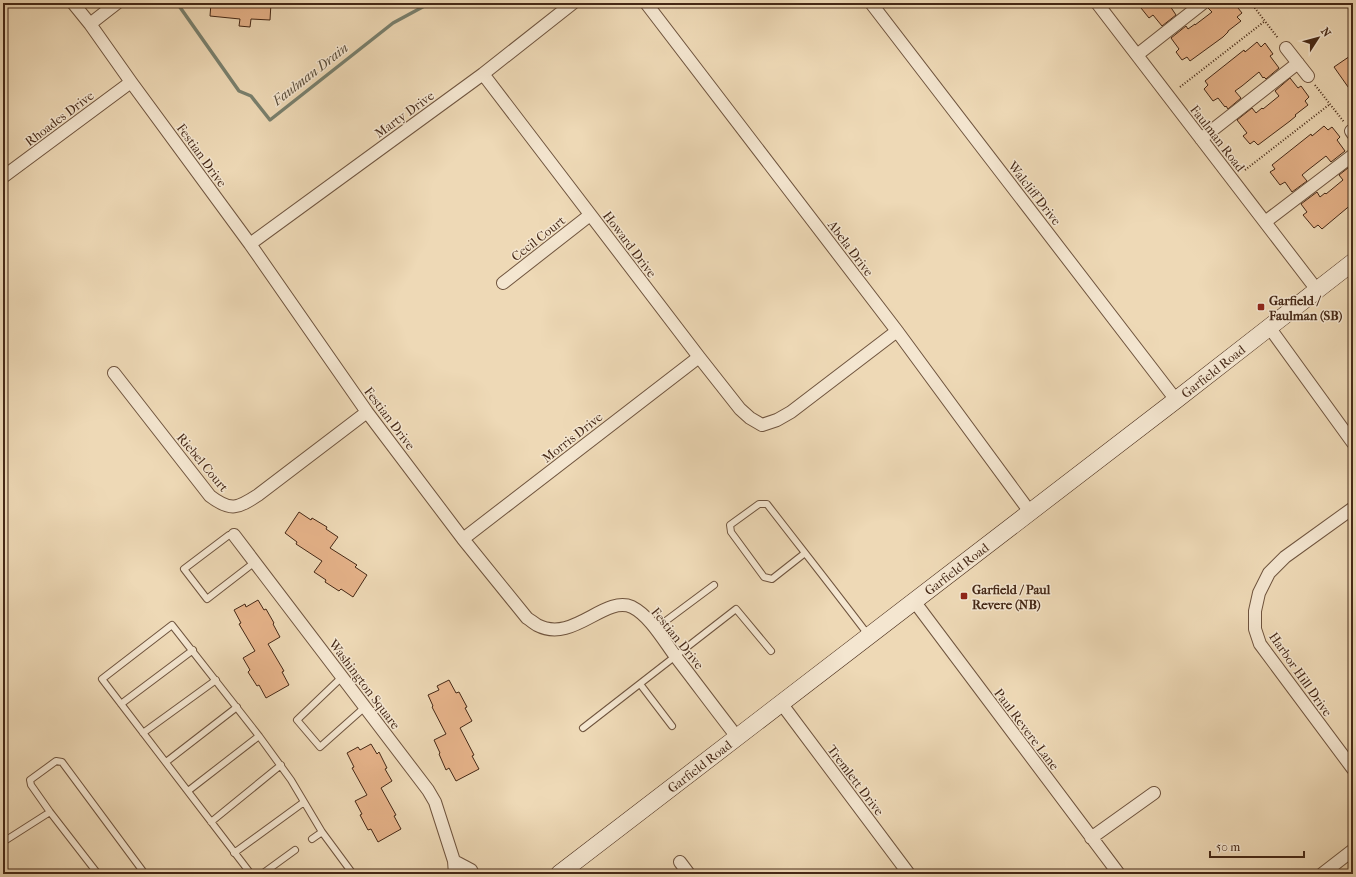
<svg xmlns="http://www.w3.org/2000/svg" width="1356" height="877" font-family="'IM FELL French Canon',serif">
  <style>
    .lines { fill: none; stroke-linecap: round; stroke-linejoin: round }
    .stream { stroke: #79806e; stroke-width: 3.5 }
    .building { fill: #e6b38a; stroke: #452816 }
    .lane-casing { stroke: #6f543e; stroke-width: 8 }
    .street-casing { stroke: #6f543e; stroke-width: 14 }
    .secondary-casing { stroke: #452816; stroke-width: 18 }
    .path { stroke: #452816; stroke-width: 2; stroke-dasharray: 1 2; stroke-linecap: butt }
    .lane { stroke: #f4e6d0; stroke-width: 6 }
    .street { stroke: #f4e6d0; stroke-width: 12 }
    .secondary { stroke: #f4e6d0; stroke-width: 17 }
    .poi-dot { fill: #8f2418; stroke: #f4e6d0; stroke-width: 1.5 }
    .labels { text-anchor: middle; stroke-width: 3; stroke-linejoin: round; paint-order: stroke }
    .street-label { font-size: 13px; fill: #452816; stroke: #f4e6d0 }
    .poi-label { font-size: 13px; font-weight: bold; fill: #452816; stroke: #f4e6d0; text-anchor: start }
    .water-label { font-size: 14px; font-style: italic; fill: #5a4d3a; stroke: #f4e6d0 }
  </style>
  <rect width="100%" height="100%" fill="#eed9b6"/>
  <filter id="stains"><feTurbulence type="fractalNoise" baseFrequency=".005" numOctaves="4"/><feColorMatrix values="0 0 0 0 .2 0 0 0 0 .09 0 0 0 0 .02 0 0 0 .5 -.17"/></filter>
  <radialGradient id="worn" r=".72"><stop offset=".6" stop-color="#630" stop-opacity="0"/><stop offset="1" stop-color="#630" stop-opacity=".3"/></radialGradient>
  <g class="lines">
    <path class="stream" d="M177,3L239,91L251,96L270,120L393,23L430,3"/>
  </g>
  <path class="building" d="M211,3H271L270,20L251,19L250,27L239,26L240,19L210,16Z
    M1137,3H1168L1176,15L1162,26L1153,15L1149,18Z
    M1210,3H1234L1242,13L1237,17L1241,21L1228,31V32L1223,37L1190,61L1187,57L1182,60L1176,52L1179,49L1171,38L1186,26L1188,29L1195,24V25L1212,12L1208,8Z
    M1257,42L1261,47L1265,43L1273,54L1270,56L1279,68L1266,79L1264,77L1263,78L1259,72L1242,86L1235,91L1241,98L1228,109L1226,106L1225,107L1218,98L1213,101L1204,89L1208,85L1205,81L1244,50L1245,52Z
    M1353,54V94L1334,67Z
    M1290,78L1298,88L1301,86L1309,97L1305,101L1308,105L1295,115L1296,116L1290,121L1258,145L1254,141L1250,144L1243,136L1247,133L1237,120L1252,108L1256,113L1262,108L1263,109L1279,96L1275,91Z
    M1324,126L1328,130L1332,127L1340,137L1337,140L1345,151L1331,162L1326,156L1308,170L1302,175L1307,181L1292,192L1285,182L1280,185L1270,172L1275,169L1272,165L1311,134L1312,136Z
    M1353,164V203L1322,229L1318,225L1314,228L1303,215L1307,212L1301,204L1317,192L1320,197L1325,193L1326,194L1343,180L1339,175Z
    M299,512L311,520L312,518L327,527L326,529L338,537L330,548L357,565L355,567L367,575L353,597L341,589L339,591L325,582L326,580L314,572L322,561L296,544L297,542L285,533Z
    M258,600L264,610L266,609L274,623L273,624L280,637L268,644L284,671L282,672L289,685L266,698L259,685L257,686L248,672L250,670L243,658L255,651L239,624L241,623L234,610L245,604L246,607Z
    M449,680L456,693L459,692L467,707L465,708L472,721L460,728L474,755L472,756L479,769L456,781L449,768L446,770L439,754L440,753L434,740L446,734L432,707L433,706L428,695L439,690L437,686Z
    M371,744L377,754L379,752L387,768L385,769L392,781L381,788L396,815L394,816L401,829L378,842L371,829L368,830L360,815L362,814L355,801L367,795L352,768L354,767L347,753L358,747L360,750Z"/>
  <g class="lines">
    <defs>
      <path id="lane" d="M234,535H229L184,569L207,599L255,562
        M805,553L772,579L764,577L731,532L730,525L759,504H767C801,548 835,591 869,636
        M655,629L714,585
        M342,677L297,720L320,747L365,707
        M640,684L672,726
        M121,704L193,650
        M583,728L736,609L771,651
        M143,733L216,680
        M166,762L237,707
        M188,791L259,736
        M211,822L281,765
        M312,839L322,832
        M3,842L50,812
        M234,853L304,802
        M98,874L50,812L31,785L30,780L56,761L62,762L145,874
        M251,874L102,679L172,625L259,736L291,780L322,832L353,874
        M262,874L295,850"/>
      <path id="street" d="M73,3L90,24L131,82L250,244L367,412L463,539L527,618C530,620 534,623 537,625C573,644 604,595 632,607C650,616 664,641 676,657C696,683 716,710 737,737
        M646,3L897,331L1030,512
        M871,3L1176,400
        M1097,3L1317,290
        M90,24L117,3
        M1286,48L1308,76
        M1137,55L1203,3
        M483,74L699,357L740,409L750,418L762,425L777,420L791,412L897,331
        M1351,131L1353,134
        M1201,139L1298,63
        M3,177L131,82
        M1265,222L1353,155
        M250,244L483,74L573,3
        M503,283L590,215
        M1269,327L1353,443
        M114,373L210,496C231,512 238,508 258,495L367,412
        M1353,508L1285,557L1269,573L1259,593L1255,611V629L1260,644L1353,769
        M234,535L428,790L435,802L454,861
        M463,539L699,357
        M914,601L1119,874
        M781,703L909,874
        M1091,838L1154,793
        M680,862L689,874
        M455,874L454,861L471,870L473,874
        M1322,874L1353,850"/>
      <g id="secondary">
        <path id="s1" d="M559,874L1176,400L1353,262"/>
      </g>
    </defs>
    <use href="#lane" class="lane-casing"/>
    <use href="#street" class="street-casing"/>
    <use href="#secondary" class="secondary-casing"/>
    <path class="path" d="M1251,3L1278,38
      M1315,85L1344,122
      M1180,87L1265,21
      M1245,170L1330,104"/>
    <use href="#lane" class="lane"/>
    <use href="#street" class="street"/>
    <use href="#secondary" class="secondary"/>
  </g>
  <g class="poi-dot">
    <rect x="1257" y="303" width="8" height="8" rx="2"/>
    <rect x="960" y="592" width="8" height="8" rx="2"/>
  </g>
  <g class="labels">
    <g class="street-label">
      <text transform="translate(404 114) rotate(-36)" y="5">Marty Drive</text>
      <text transform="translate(59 118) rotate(-37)" y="5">Rhoades Drive</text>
      <text transform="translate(1218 138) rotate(52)" y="5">Faulman Road</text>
      <text transform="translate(202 155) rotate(54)" y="5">Festian Drive</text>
      <text transform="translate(1035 193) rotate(52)" y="5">Walcliff Drive</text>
      <text transform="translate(538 238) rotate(-38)" y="5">Cecil Court</text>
      <text transform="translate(630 244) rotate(53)" y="5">Howard Drive</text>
      <text transform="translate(851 248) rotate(53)" y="5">Abela Drive</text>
      <text dy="5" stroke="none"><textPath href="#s1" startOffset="825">Garfield Road</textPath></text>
      <text transform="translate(390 418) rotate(53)" y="5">Festian Drive</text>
      <text transform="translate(572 437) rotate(-38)" y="5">Morris Drive</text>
      <text transform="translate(203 462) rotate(50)" y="5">Riebel Court</text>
      <text dy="5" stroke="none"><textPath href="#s1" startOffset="501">Garfield Road</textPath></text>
      <text transform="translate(678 638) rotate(51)" y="5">Festian Drive</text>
      <text transform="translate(1301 674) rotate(55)" y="5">Harbor Hill Drive</text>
      <text transform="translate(365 684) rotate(53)" y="5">Washington Square</text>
      <text transform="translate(1027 729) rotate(53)" y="5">Paul Revere Lane</text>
      <text dy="5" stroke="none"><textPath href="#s1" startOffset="177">Garfield Road</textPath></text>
      <text transform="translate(856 780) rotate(53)" y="5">Tremlett Drive</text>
    </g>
    <g class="poi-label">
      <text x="1269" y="305">Garfield /<tspan x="1269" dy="15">Faulman (SB)</tspan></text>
      <text x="972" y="594">Garfield / Paul<tspan x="972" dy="15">Revere (NB)</tspan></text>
    </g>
    <g class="water-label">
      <text transform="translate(310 74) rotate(-38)" y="5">Faulman Drain</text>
    </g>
  </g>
  <rect width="1356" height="877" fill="none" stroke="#eed9b6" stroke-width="16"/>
  <rect x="4" y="4" width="1348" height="869" fill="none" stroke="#452816" stroke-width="2"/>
  <rect x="8" y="8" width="1340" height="861" fill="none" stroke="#452816"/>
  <g transform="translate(1318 38) rotate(54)" stroke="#f4e6d0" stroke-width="3" paint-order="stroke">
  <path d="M0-3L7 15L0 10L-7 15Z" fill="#452816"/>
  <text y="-6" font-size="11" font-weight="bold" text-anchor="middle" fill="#452816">N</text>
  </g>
  <path d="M1210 851v6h94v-6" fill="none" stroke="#452816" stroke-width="2"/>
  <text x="1216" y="851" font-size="12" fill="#452816" stroke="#f4e6d0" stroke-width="3" paint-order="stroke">50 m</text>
  <rect width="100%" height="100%" filter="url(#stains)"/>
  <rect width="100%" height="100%" fill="url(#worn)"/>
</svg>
